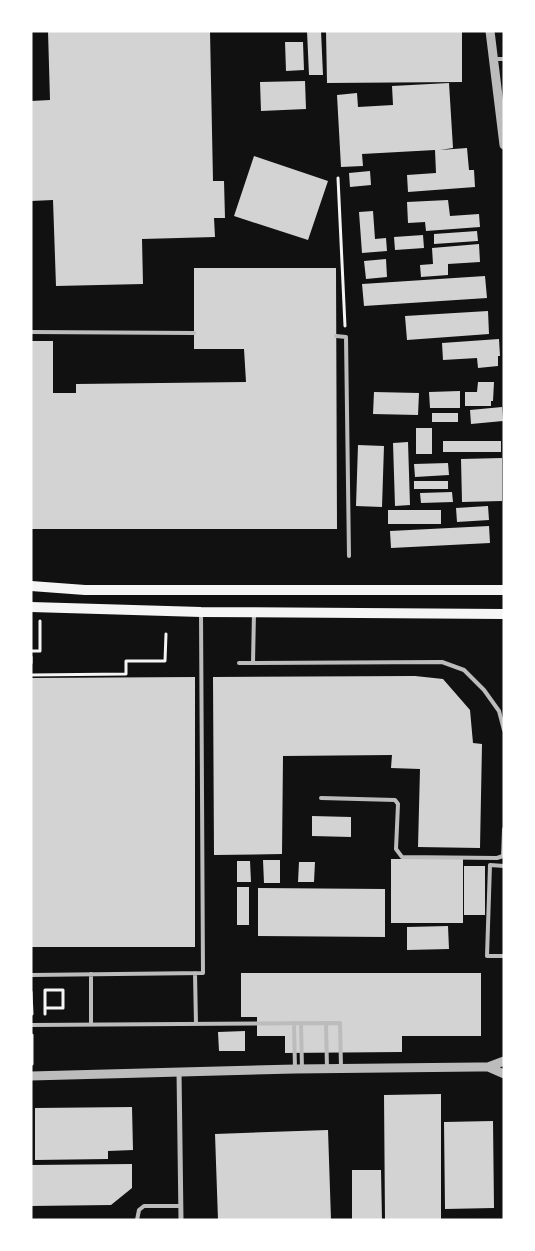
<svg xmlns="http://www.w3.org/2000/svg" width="535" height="1251" font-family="Mulish,sans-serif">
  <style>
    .building { fill: #d3d3d3 }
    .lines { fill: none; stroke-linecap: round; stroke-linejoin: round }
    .path { stroke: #f5f5f5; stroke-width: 3 }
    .service { stroke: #bcbcbc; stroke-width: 4 }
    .minor { stroke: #bcbcbc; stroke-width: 5 }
    .tertiary { stroke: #bcbcbc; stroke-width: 9 }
    .secondary { stroke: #f5f5f5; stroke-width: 10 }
  </style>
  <rect width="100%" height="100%" fill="#111"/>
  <path class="building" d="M48,31H210L213,181H224L225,218H214L215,237L142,239L143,284L56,286L53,200L31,201V101L50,100Z
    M307,31H321L323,75H309Z
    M326,31H462V82L327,83Z
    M285,42H303L304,70L286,71Z
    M305,81L306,109L261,111L260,82Z
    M449,83L453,148L440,150L467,148L469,170H474L475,187L408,192L407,175L436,173L435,150L362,154L363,166L341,167L337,95L357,93L358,107L393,105L392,86Z
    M254,156L328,181L308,240L234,216Z
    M370,171L371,185L350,187L349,173Z
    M448,200L450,216L479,214L480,227L426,231L425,222L408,223L407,202Z
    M373,211L375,239L386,238L387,251L362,253L359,212Z
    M477,231L478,241L434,244V234Z
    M423,235L424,248L395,250L394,237Z
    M479,244L480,262L448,264V275L421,277L420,265L433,264L432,248Z
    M386,259L387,277L366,279L364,261Z
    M194,268H336L337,529H31V341H53V393H76V384L246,382L244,349H194Z
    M485,276L487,298L364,306L362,284Z
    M488,311L489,334L407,340L405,316Z
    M499,339L500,356H498V366L478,368L477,358L443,360L442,343Z
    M478,382H494L493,401H491V406H465V392H477Z
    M460,391V408H430L429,392Z
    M374,392L419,393L418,415L373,414Z
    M502,407L503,421L471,424L470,410Z
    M432,413H458V422H432Z
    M416,428H432V454H416Z
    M443,441H501V452H443Z
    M408,442L410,505L395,506L393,443Z
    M358,445L384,446L382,507L356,506Z
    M502,458V501L462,502L461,459Z
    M448,463L449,475L415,477L414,464Z
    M414,481H448V489H414Z
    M452,492L453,502L421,503L420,493Z
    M488,506L489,520L457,522L456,508Z
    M388,510H441V524H388Z
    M489,526L490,543L391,548L390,531Z
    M415,676L443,679L470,710L473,743L482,744L480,848L418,847L420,769L391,768L392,755L283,756L282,854L214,855L213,677Z
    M195,677V947H31V678Z
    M312,816L351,817V837L312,836Z
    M391,859H463V923H391Z
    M263,860H280V883H264Z
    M237,861H250L251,882H237Z
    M299,862H315L314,882H298Z
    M464,866H485V915H464Z
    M237,887H249V925H237Z
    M258,888L385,889V937L258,936Z
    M448,926L449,949L407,950V927Z
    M241,973H481V1036H402V1052L285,1053V1036H257V1017H241Z
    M245,1031V1051H219L218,1032Z
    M441,1094V1220H385L384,1095Z
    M132,1107L133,1150L108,1151V1159L35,1160V1108Z
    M493,1121L494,1208L445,1209L444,1122Z
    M328,1130L331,1220H218L215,1134Z
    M132,1164V1188L111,1205L31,1206V1165Z
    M352,1170H381L382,1220H352Z"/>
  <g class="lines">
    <path class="path" d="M338,178L345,326
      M31,651H40V621
      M31,657V663
      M31,675L126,674V661H165L166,634
      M31,992L32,1014
      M45,1008H63V990H45V1014
      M32,1035V1064"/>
    <path class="service" d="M494,59H504
      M31,332L194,333
      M336,336L346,337L349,556
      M239,663L442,662L464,670L484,690L499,711L504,730
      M253,663L254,612
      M321,798L395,800L398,804L396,849L402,857L497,858L503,856L504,829
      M504,866L490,865L487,956H504
      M195,973L196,1024
      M91,974V1024
      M31,975L203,973L201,612
      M294,1023L295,1069
      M301,1023L302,1069
      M326,1023L327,1069
      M31,1025L340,1023L341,1067
      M137,1220L139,1210L144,1206H181"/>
    <path class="minor" d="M179,1071L181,1220"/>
    <path class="tertiary" d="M490,31L504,145
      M488,1067L504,1074
      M31,1076L295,1069L478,1067H488L504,1061"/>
    <path class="secondary" d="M31,586L85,590H504
      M31,607L201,612L504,614"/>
  </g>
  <rect width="535" height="1251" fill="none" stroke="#ffffff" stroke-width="65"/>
</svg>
